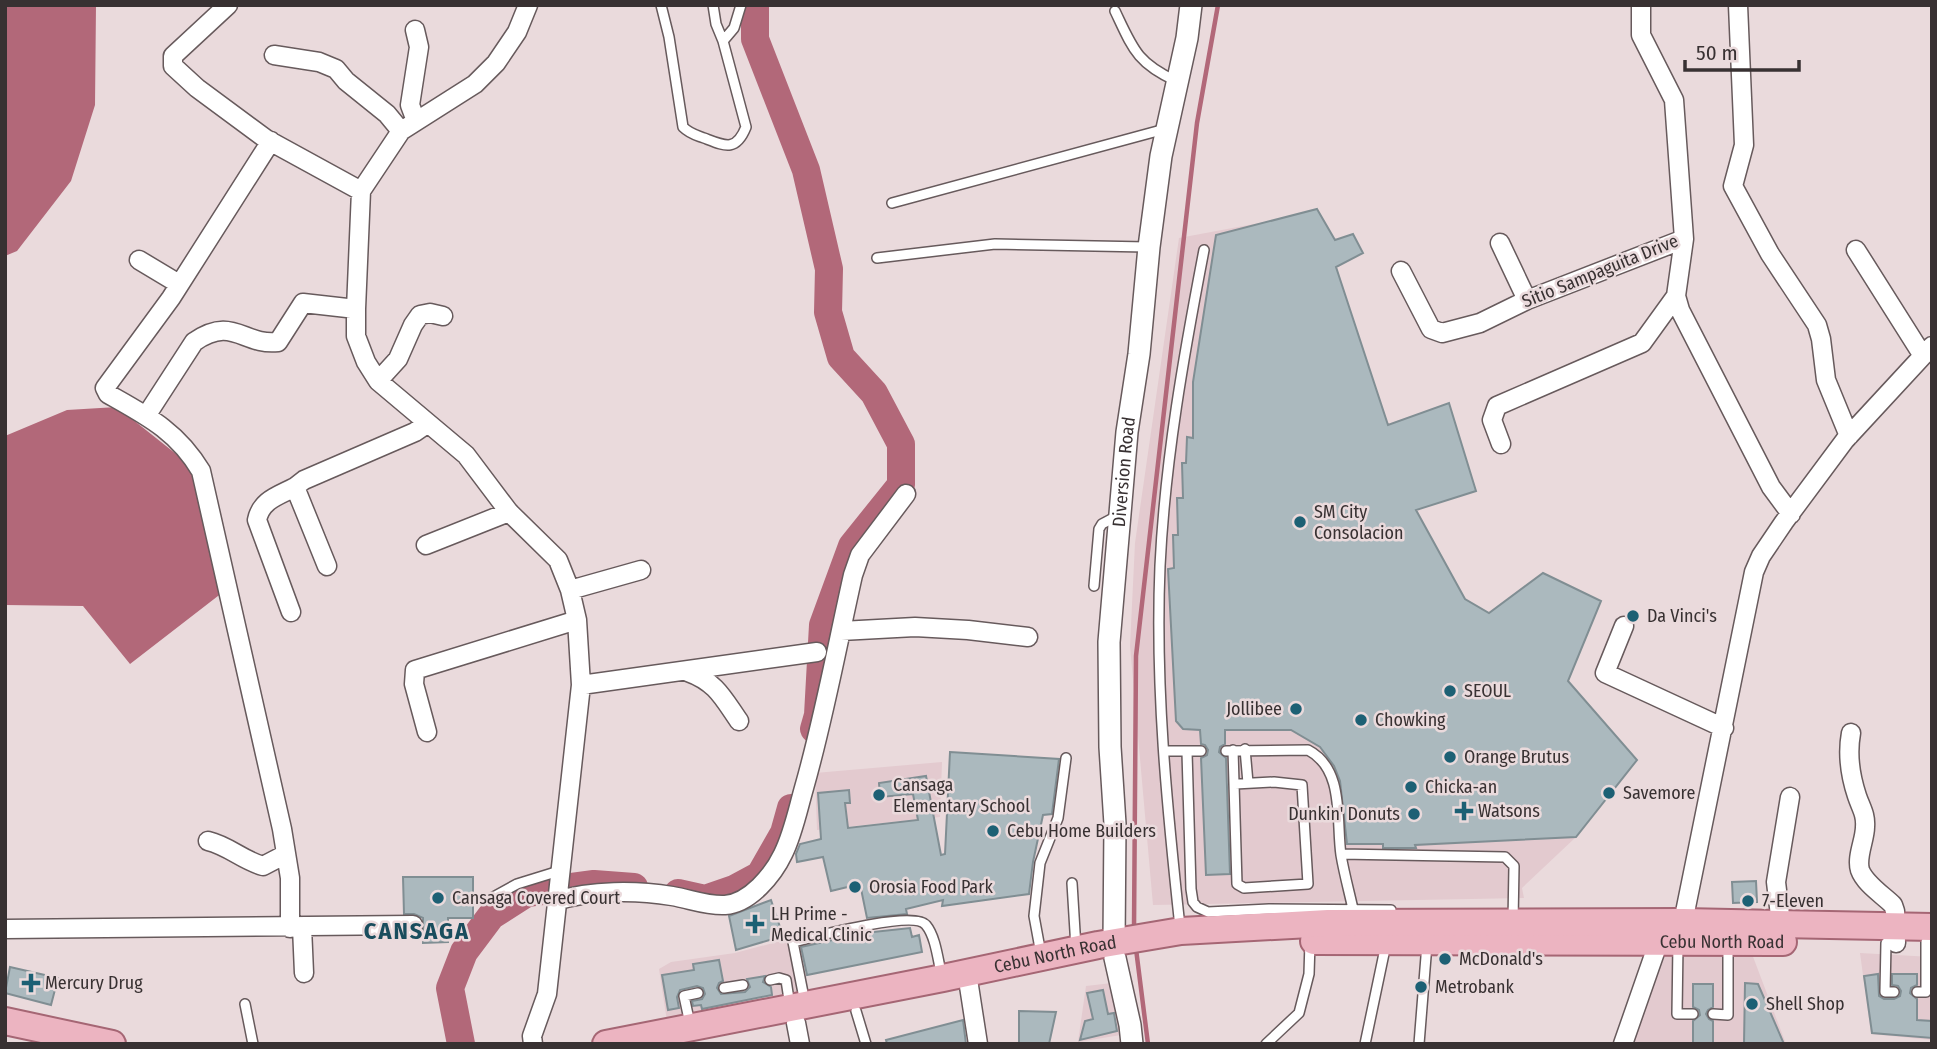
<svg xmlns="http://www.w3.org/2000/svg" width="1937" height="1049" font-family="'Fira Sans Condensed',sans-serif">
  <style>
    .built { fill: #e3cacf }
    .water { fill: #b26879 }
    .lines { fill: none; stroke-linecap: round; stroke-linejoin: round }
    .stream { stroke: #b26879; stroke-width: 4.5 }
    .river { stroke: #b26879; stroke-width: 28 }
    .building { fill: #abb9be; stroke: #808e93; stroke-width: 2 }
    .service-casing { stroke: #675a5c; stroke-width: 12 }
    .minor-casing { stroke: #675a5c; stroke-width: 21 }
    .tertiary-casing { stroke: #675a5c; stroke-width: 24 }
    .primary-casing { stroke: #a56674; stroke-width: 30 }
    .service { stroke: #fff; stroke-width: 9 }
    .minor { stroke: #fff; stroke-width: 18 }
    .tertiary { stroke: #fff; stroke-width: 21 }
    .primary { stroke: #ecb4c1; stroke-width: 26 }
    .poi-dot { fill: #1d6074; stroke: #eadadc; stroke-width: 2.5 }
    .labels { text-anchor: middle; stroke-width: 5; stroke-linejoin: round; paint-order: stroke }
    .street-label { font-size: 18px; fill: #383132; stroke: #eadadc }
    .poi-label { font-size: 18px; fill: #383132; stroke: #eadadc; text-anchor: start }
    .district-label { font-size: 24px; font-weight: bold; letter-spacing: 2px; fill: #194d5d; stroke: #eadadc }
  </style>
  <rect width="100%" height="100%" fill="#eadadc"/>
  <path class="built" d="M1317,209L1335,240L1353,234L1363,253L1336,268L1388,424L1449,403L1476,491L1416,510L1464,599L1489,613L1543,573L1601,601L1568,681L1637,760L1576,837L1522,888L1524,898L1153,905L1130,646L1135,543L1179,238L1270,221Z
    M942,762L940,817L817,830L815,773Z
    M792,938L803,991L667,1021L659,969L671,962L735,953Z
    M1860,953L1932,957V1040L1871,1034Z
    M1752,954L1786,1044H1630L1661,955Z
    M1112,983L1121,1035L1078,1042L1086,986Z"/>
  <path class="water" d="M5,5H96L95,105L71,181L17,251L5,256Z
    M117,407L200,473L227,589L130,664L83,606L5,605V436L67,410Z"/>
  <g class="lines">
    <path class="stream" d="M1134,930L1136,656L1197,123L1218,5
      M1136,949L1148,1044"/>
    <path class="river" d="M755,5V39L806,170L829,269L828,312L841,357L874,393L901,444V485L852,546L823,625L818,715L814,729
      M678,893L705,899L734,889L760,875L784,833L791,808
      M461,1044L450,988L464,952L491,916L527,893L594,884L634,887"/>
  </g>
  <path class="building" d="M1317,209L1335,240L1353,234L1363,253L1336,267L1388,425L1449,403L1476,491L1416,510L1465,599L1489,613L1543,573L1601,601L1568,681L1637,760L1576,837L1415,845L1416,848H1383V844H1347L1340,781L1334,766L1320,747L1291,730H1225V744L1220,747L1219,752L1226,758L1230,874L1206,875L1201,758L1207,755L1208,750L1205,745L1201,744L1200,730L1183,729L1176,721L1168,569L1174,568L1173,535H1178L1177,498H1183L1182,463H1186L1187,437L1193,438V382L1216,235Z
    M950,752L1059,759L1052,814L1043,815L1033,862L1029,894L942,906L943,900L906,909L907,914L867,918L860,884L831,891L823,857L797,862L796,854L800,844L821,839L818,793L849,790L850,803H845L848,828L918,820L913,794L880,797L879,783L926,776L941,855L945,854Z
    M403,877H473V918H448V942L423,943V918L414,914H404Z
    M1756,881L1757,902L1733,903L1732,882Z
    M771,900L783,936L736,950L729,916Z
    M910,928L912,937L919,935L922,952L807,975L801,947L864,933Z
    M719,960L723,981L719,983L717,988L721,994L745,992L750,987L747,979L765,976L763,982L771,987L772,995L702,1009L701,1005L693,1006L692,1001L702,999L705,994L703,988L697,986L680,990L677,997L679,1008L668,1010L662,975L694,970L693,964Z
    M10,967L58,978L51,1005L5,993Z
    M1878,974L1879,996L1884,999H1894L1900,996L1901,991L1898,986L1892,985V974H1917V985L1911,988L1910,993L1917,999V1020L1932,1021V1038L1872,1033L1864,976Z
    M1745,983L1758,984L1784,1044H1744Z
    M1693,984H1713V1007L1708,1010L1706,1014L1709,1019L1713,1021V1044H1693V1021L1700,1015L1699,1010L1693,1007Z
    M1103,990L1108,1014L1114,1013L1117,1031L1080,1040L1085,1021L1093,1019L1087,993Z
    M1019,1011L1056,1012L1049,1044H1019Z
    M963,1020L966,1044H887L886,1040Z"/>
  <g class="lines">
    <defs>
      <path id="service" d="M661,5L669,37L683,127C690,134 696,135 704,138C725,146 736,152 746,127L723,41L716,24L713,5
        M1115,11C1133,49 1137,63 1176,81
        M723,41L734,28L741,5
        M892,203L1165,129
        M877,258L995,244L1147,247
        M1094,586L1099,529L1102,524L1119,515
        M1245,749L1248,783
        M1233,750L1237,884L1244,888L1308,884L1302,785L1274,782L1235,784
        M1164,751H1201
        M1226,751L1308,750C1345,769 1336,821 1341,855C1344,873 1349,891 1353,909
        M1187,752L1191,889L1193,902L1197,907L1208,912L1269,909L1391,910
        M1341,854L1505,857L1514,866L1513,921
        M1072,883L1076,948
        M488,900L517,884L559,871
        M1180,927C1167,807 1155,687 1160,566C1165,460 1184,354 1204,250
        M1886,943L1885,992H1894
        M1678,944L1677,1014H1693
        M1041,954L1034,916L1040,863L1058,818L1066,758
        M770,980L779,978L786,980L790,1006
        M724,988L743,985
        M1917,992H1926V942
        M805,1003L793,942C814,937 914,910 926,925C936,937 938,961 942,977
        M245,1004L253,1044
        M856,1011L866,1044
        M1713,1014L1728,1015V944
        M690,1024L684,996L698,993
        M1266,1044L1299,1013L1309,974L1310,942
        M1365,1044L1386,944
        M1419,1044L1427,944"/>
      <path id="minor" d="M228,5L173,56V66L197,88L266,139L361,191
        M528,5L517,32L496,63L475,84L401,131L361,191L356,309V336L366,362L378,381L466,455L509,512L558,560L570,590L577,620L581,685L547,994L532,1036L533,1044
        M1738,5L1744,145L1733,186L1770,254L1817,325L1821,339L1826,380L1849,436
        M415,30L419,47L410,105L416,121
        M274,55L319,62L336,69L346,81L387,114L401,131
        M271,141L171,298L105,388L108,394C147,416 177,431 201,471L282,829L290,878V928
        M1684,239L1676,296L1680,310L1771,487L1791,514
        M1500,243L1527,300
        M1856,250L1923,356
        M139,260L179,284
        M1401,271L1431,329L1442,333L1480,323L1527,300L1684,239L1674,100L1641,35V5
        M378,381L398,359L413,325L420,315L430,313L443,316
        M146,416L194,342C233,315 243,346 278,342L303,303L356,309
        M1501,444L1492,420L1497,406L1642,343L1676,296
        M426,545L509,512
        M327,566L295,487L304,480L415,432L428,423
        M570,590L641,570
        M291,612L257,520C261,500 278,496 295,487
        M1624,626L1605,673L1724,728
        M841,631L915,627L968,630L1028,637
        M688,672C716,682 723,698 739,721
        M581,685L817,652
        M427,732L414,684L415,670L577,620
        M1851,733C1847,755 1850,775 1857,796C1861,808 1866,814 1865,827C1865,840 1856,857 1860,870C1865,884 1883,895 1893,905L1895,911L1896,943
        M208,841C229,846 242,860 263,866L286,854
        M556,901C592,890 636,890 672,896C690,899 707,906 725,905C750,903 773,875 783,854C793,834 798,809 804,788C824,718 837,646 853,575L860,555L906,494
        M1781,924L1776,882L1790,797
        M302,927L304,973
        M5,929L413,925
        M1681,932L1754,572L1761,556L1784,522L1845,440L1932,346
        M969,986L978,1044
        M796,1023L800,1044
        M1623,1044L1661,935"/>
      <g id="tertiary">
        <path id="s1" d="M1114,943L1115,824L1110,747L1109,642L1127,432L1139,354L1149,247L1161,156L1187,38L1191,5"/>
        <path d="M1115,958L1130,1025L1132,1044"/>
      </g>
      <g id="primary">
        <path id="s2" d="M1314,941L1783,942"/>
        <path d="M5,1021L112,1044"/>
        <path id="s3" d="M606,1044L943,978L1098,945L1181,931L1328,923L1683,922L1932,927"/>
      </g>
    </defs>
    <use href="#service" class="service-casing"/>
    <use href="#minor" class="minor-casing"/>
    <use href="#tertiary" class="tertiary-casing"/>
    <use href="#primary" class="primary-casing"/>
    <use href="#service" class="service"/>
    <use href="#minor" class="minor"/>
    <use href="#tertiary" class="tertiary"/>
    <use href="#primary" class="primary"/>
  </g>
  <g class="poi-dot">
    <circle cx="1300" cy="522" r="7"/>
    <circle cx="1633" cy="616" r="7"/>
    <circle cx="1450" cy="691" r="7"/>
    <circle cx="1296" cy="709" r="7"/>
    <circle cx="1361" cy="720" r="7"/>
    <circle cx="1450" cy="757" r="7"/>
    <circle cx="1411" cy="787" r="7"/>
    <circle cx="1609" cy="793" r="7"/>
    <circle cx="879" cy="795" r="7"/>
    <path d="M1460.5 800.5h7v7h7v7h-7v7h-7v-7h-7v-7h7z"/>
    <circle cx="1414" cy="814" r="7"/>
    <circle cx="993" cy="831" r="7"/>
    <circle cx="855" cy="887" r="7"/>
    <circle cx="438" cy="898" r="7"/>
    <circle cx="1748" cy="901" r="7"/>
    <path d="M751.5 913.5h7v7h7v7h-7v7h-7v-7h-7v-7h7z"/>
    <circle cx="1445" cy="959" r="7"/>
    <path d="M27.5 972.5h7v7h7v7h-7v7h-7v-7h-7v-7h7z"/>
    <circle cx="1421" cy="987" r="7"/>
    <circle cx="1752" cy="1004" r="7"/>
  </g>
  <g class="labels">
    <g class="street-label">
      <text transform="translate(1600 271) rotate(-22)" y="6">Sitio Sampaguita Drive</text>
      <text dy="6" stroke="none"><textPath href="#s1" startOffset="472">Diversion Road</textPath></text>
      <text dy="6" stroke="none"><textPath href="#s2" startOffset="408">Cebu North Road</textPath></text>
      <text dy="6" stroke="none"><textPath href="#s3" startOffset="458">Cebu North Road</textPath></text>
    </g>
    <g class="poi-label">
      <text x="1314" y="518">SM City<tspan x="1314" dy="21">Consolacion</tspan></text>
      <text x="1647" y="622">Da Vinci's</text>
      <text x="1464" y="697">SEOUL</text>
      <text x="1282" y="715" text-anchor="end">Jollibee</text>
      <text x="1375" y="726">Chowking</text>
      <text x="1464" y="763">Orange Brutus</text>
      <text x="893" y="791">Cansaga<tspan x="893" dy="21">Elementary School</tspan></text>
      <text x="1425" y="793">Chicka-an</text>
      <text x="1623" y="799">Savemore</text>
      <text x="1478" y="817">Watsons</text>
      <text x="1400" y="820" text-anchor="end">Dunkin' Donuts</text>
      <text x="1007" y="837">Cebu Home Builders</text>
      <text x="869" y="893">Orosia Food Park</text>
      <text x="452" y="904">Cansaga Covered Court</text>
      <text x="1762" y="907">7-Eleven</text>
      <text x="771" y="920">LH Prime -<tspan x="771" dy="21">Medical Clinic</tspan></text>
      <text x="1459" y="965">McDonald's</text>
      <text x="45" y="989">Mercury Drug</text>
      <text x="1435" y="993">Metrobank</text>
      <text x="1766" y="1010">Shell Shop</text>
    </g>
    <g class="district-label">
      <text x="417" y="939">CANSAGA</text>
    </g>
  </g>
  <rect width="1937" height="1049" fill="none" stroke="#383132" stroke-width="14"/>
  <path d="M1685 60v10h114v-10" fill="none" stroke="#383132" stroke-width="3.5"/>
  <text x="1696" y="60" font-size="21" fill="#383132" stroke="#eadadc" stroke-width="5" paint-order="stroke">50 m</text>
</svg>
